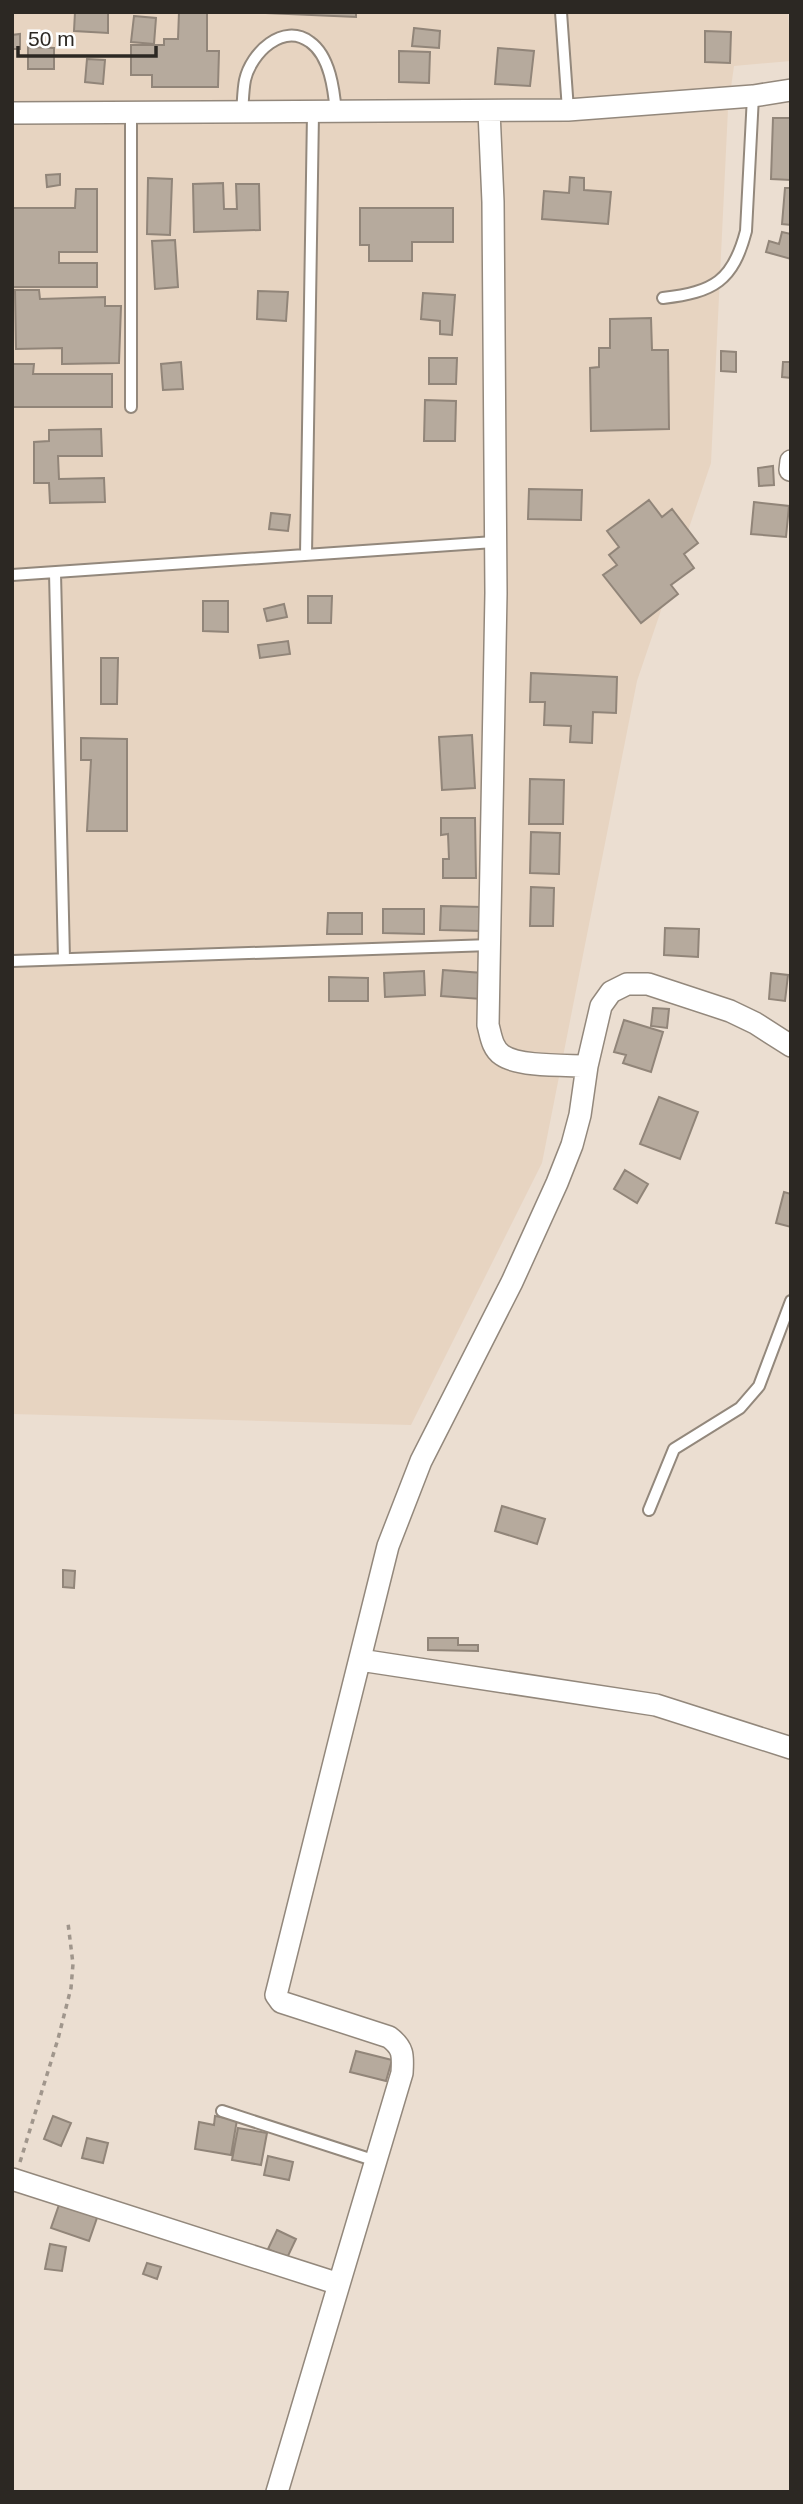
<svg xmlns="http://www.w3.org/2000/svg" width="803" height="2504" font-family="Helvetica,sans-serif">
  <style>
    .built { fill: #e7d4c1 }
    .building { fill: #b6aa9d; stroke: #918579; stroke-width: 2 }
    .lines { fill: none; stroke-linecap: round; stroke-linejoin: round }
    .service-casing { stroke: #93887c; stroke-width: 14 }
    .minor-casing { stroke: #93887c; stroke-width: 24 }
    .path { stroke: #a0968c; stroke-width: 3.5; stroke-dasharray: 5 5; stroke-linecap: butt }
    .service { stroke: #fff; stroke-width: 10 }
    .minor { stroke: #fff; stroke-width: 21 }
  </style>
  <rect width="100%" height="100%" fill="#ebded1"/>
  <path class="built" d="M12,12H788L791,61L734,66L728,109L711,463L637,681L542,1163L411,1425L12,1414Z"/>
  <path class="building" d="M75,12H108V33L74,31Z
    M179,12H207V51H219L218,87H152V75H131V45H164V39H178Z
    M240,12H356V17Z
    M134,16L156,18L154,44L131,42Z
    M414,28L440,31L439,48L412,46Z
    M705,31L731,32L730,63L705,62Z
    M20,34V49H12V35Z
    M28,47L54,48V69H28Z
    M498,48L534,51L530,86L495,84Z
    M399,51L430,52L429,83L399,82Z
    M87,59L105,60L103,84L85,82Z
    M790,108L791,180L771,179L773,118H790Z
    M60,174V185L47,187L46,175Z
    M570,177L584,178V190L611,192L608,224L542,219L544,191L569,193Z
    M148,178L172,179L170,235L147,234Z
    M223,183L224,209H237L236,184H259L260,230L194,232L193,184Z
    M785,188H791V225L782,224Z
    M76,189H97V252H59V263H97V287H12V208H75Z
    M360,208H453V242H412V261H369V245H360Z
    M782,232L791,234V259L766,252L769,241L779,244Z
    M175,240L178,287L155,289L152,241Z
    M15,290H39L40,299L105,297V306H121L119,363L62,364V348L16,349Z
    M258,291L288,292L286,321L257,319Z
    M423,293L455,295L452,335L440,334V321L421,319Z
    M651,318L652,350H668L669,429L591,431L590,368L599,367V348H610V319Z
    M721,351L736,352V372L721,371Z
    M429,358H457L456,384H429Z
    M181,362L183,389L163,390L161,364Z
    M783,362H791V378L782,377Z
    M12,364H34L33,374H112V407H12Z
    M425,400L456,401L455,441H424Z
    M101,429L102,456H58L59,479L104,478L105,502L50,503L49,483H34V442L49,441V430Z
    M773,466L774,485L759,486L758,468Z
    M529,489L582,490L581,520L528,519Z
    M649,500L662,517L672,509L698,543L684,554L694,568L671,585L678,594L641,623L603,575L617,565L609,555L619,547L607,531Z
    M754,502L789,506L786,537L751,534Z
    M271,513L290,515L288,531L269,529Z
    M308,596H332L331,623H308Z
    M203,601H228V632L203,631Z
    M284,604L287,617L267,621L264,609Z
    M288,641L290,654L260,658L258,645Z
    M101,658H118L117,704H101Z
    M531,673L617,677L616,713L593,712L592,743L570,742L571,726L544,725L545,702H530Z
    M472,735L475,788L442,790L439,737Z
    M81,738L127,739V831H87L91,760H81Z
    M530,779L564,780L563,824H529Z
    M441,818H475L476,878H443V859H449L448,834L441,835Z
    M531,832L560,833L559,874L530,873Z
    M531,887L554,888L553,926H530Z
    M441,906L483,907L482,931L440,930Z
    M383,909H424V934L383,933Z
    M328,913H362V934H327Z
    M665,928L699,929L698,957L664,955Z
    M443,970L483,973L481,999L441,996Z
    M424,971L425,995L385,997L384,973Z
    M771,973L788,975L785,1001L769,999Z
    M329,977L368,978V1001H329Z
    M653,1008L669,1009L667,1028L651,1026Z
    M624,1020L663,1032L651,1072L623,1063L626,1055L614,1052Z
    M659,1097L698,1112L680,1159L640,1144Z
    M625,1170L648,1184L637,1203L614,1189Z
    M784,1192L791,1194V1227L776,1223Z
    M502,1506L545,1519L537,1544L495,1531Z
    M63,1570L75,1571L74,1588L63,1587Z
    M428,1638H458V1645H478V1651L428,1650Z
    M356,2051L392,2060L386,2081L350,2072Z
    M53,2116L71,2123L61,2146L44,2139Z
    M215,2116L237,2120L231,2155L195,2149L199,2122L214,2125Z
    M238,2128L267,2133L261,2165L232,2160Z
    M87,2138L108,2143L103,2163L82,2158Z
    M268,2156L293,2162L289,2180L264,2175Z
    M61,2199L99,2212L89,2241L51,2228Z
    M277,2230L296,2239L287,2258L268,2249Z
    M50,2244L66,2247L62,2271L45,2269Z
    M147,2263L161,2267L157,2279L143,2274Z"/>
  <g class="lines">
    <defs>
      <path id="service" d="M561,12L568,110
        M242,113C243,102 243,90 245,80C251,53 283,22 310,42C330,56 334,90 336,113
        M131,114V407
        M663,298C714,292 733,281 746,231L753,96
        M306,555L313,113
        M55,573L64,959
        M12,575L494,542
        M12,961L491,945
        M649,1510L674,1449L740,1408L759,1386L791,1301
        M222,2111L376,2161"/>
      <path id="minor" d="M489,111L493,202L496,593L488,1025C491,1036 492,1048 502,1055C519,1067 566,1065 587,1066
        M12,113L568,110L753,96L791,90
        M790,470L791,461
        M360,1660L656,1705L791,1748
        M12,2179L339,2284
        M277,2492L402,2073C403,2056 404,2048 389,2037L281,2002L276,1995L388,1546L421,1461L512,1282L557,1183L572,1145L580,1115L587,1066L601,1006L611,992L627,984H648L730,1011L755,1023L791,1046"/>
    </defs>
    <use href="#service" class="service-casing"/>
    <use href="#minor" class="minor-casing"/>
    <path class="path" d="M20,2162L58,2039L71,1988L73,1964L68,1923"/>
    <use href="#service" class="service"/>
    <use href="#minor" class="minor"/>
  </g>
  <rect width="803" height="2504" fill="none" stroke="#2c2823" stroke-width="28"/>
  <path d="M18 46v10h138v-10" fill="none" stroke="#2c2823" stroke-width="3.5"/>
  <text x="28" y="46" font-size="21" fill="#2c2823" stroke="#ffffff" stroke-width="5" paint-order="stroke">50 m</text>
</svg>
